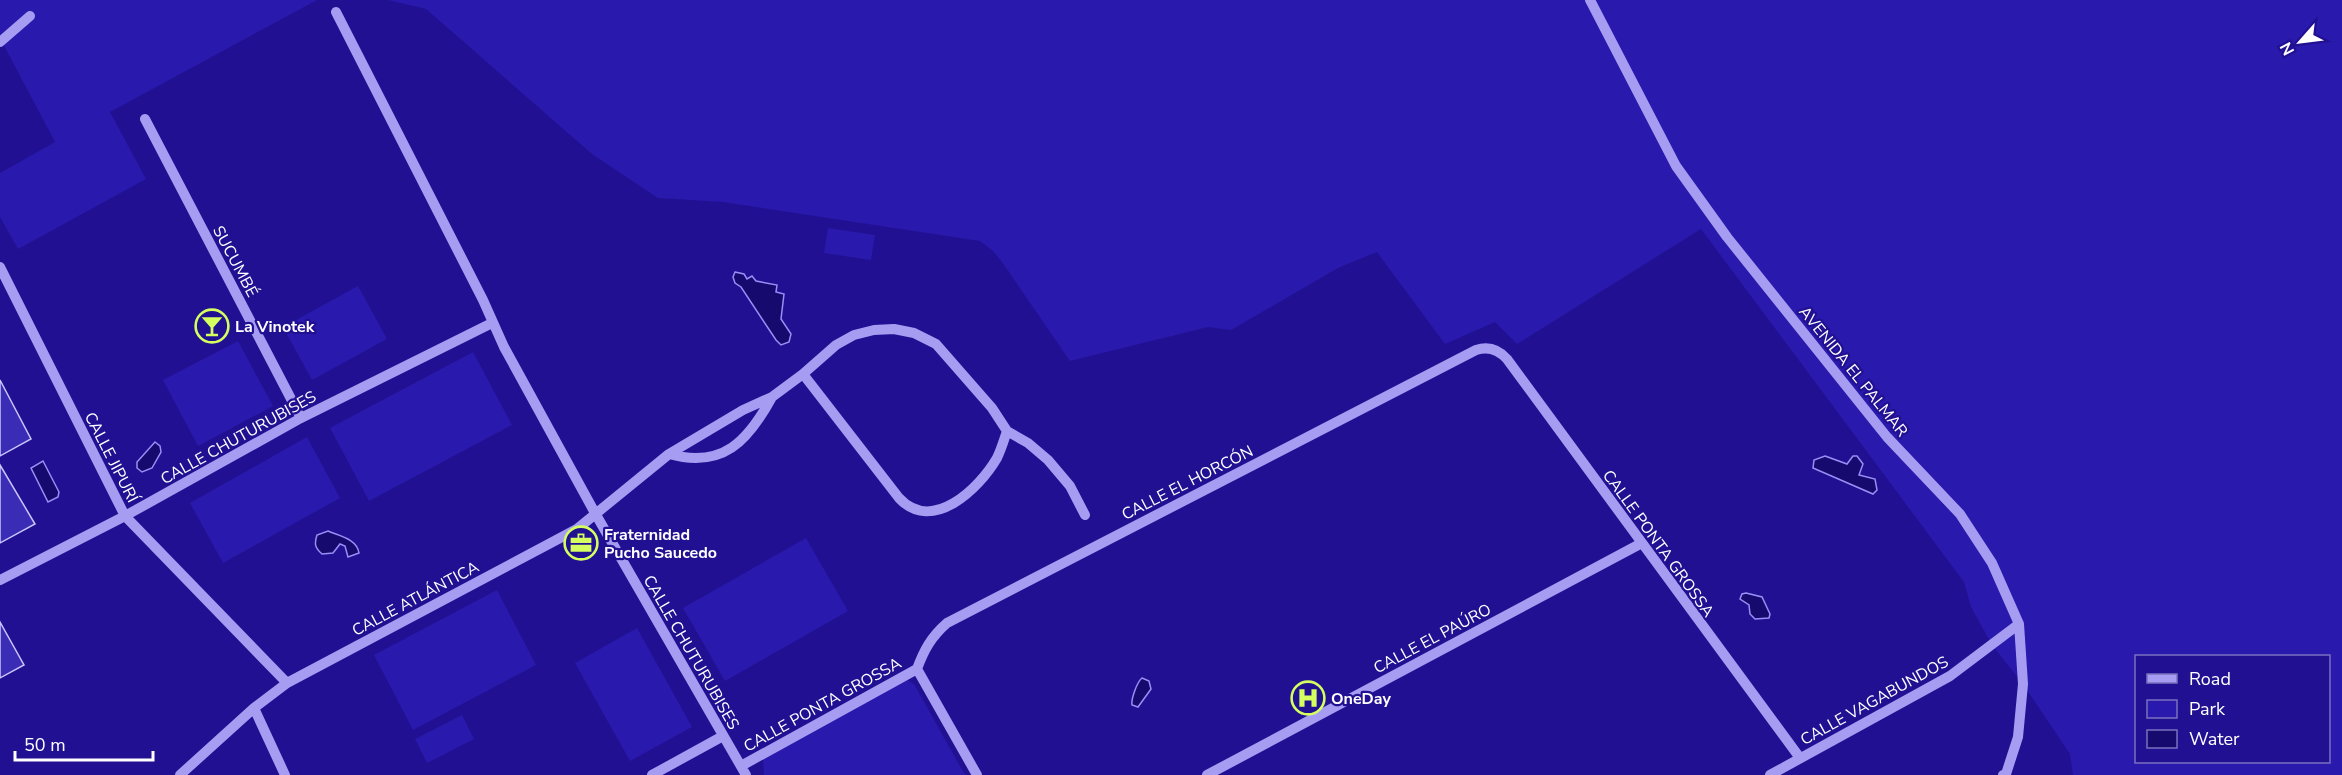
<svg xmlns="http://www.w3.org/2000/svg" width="2342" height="775" font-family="'Nunito Sans',sans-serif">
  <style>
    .green { fill: #2919ac; fill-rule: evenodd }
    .water { fill: #170a6e; stroke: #988ff6; stroke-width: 1.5 }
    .building { fill: #3b2cb6; stroke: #cbc5fd; stroke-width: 1.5 }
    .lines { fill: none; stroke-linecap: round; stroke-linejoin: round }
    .minor { stroke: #a69df3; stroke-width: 10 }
    .labels { text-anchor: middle; stroke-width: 4.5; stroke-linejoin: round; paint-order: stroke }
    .street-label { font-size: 16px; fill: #fff; stroke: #211192 }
    .poi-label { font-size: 16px; font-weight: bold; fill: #fff; stroke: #211192; text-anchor: start }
  </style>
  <rect width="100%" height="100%" fill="#211192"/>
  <path class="green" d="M0,0H317L110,112L146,179L18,249L0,217V173L55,142L0,38Z
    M388,0H2342V775H2073L2070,754L2023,684L1992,645L1971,607L1964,582L1701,229L1517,344L1495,322L1445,344L1377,252L1338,268L1231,330L1208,327L1070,361L1002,262L993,251L980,241L723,202L658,198L592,154L426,9ZM2136,656H2328V762H2136Z
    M828,228L875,235L871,260L824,253Z
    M358,286L387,339L312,380L283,327Z
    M238,341L273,406L198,446L163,380Z
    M473,352L512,425L369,501L330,428Z
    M307,437L340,498L223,563L190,503Z
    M806,538L848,611L725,681L683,608Z
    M497,590L536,665L413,730L374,655Z
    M637,628L692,727L630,761L575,663Z
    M907,680L914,684L965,775H764L763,759Z
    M462,715L474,739L427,763L415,739Z"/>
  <path class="water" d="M735,272L744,274L747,279L752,276L756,281L777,285L776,292L784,294L781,319L791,334L789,342L781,345L776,340L741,287L735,283L733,277Z
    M155,442L160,446L161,452L152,468L142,472L137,468V462Z
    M1825,456L1847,464L1853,456H1857L1863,464L1859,475L1875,479L1877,490L1873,494L1813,468L1814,460Z
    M43,461L59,492L58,497L48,502L31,468Z
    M328,531C340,536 357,539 359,553L348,557L345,546L340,544L333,553L322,554C315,548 314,544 317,535Z
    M1746,593L1762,597L1770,614L1769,618L1755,619L1750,614L1749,605L1740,599L1742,594Z
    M1142,678L1149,681L1151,689L1138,707L1132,705C1131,699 1137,682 1142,678Z"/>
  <path class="building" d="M0,380L31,439L0,456Z
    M0,465L35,524L0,543Z
    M0,622L24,665L0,678Z"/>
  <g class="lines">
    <path class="minor" d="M1590,0L1676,166L1727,237L1887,437L1960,514L1992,563L2019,624L2023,684L2018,737L2006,774L2003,775
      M336,12L483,300L504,347L595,513L746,775
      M0,42L30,16
      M145,119L301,418
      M0,267L125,516L287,683
      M803,374L899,498C932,534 979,489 997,458C1001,450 1004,440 1007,431
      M669,454C723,469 748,441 772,397
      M0,580L125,516L301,418L492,323
      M917,669C924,650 931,637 947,623L1476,350C1488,346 1498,349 1507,359L1800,758
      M917,669L977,775
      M254,708L285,775
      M741,766L917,669
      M180,775L254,708L287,683L577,529L669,454L743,410L772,397L803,374L836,345L854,335L874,330L894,329L914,333L936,344L992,408L1007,431L1028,443L1048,460L1070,486L1085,515
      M652,775L723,736
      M1207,775L1640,544
      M1770,775L1950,676L2019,624"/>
  </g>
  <defs>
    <symbol id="bar-ring" viewBox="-11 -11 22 22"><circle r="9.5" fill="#211192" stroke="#d4ff5f" stroke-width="1.5"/><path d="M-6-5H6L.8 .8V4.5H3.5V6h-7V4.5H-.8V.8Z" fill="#d4ff5f"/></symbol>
    <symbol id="office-ring" viewBox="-11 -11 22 22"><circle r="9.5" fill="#211192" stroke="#d4ff5f" stroke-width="1.5"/><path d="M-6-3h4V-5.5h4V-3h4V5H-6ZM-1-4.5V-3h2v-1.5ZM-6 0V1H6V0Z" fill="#d4ff5f"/></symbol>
    <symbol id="hospital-ring" viewBox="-11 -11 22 22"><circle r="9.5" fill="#211192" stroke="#d4ff5f" stroke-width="1.5"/><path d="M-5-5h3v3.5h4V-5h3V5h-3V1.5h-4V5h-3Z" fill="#d4ff5f"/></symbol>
  </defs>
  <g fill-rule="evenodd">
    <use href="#bar-ring" x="193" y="307" width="38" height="38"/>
    <use href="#office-ring" x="562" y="524" width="38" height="38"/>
    <use href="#hospital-ring" x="1289" y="679" width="38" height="38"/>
  </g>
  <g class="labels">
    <g class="street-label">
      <text transform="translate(236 261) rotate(62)" y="6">SUCUMBÉ</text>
      <text transform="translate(1854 371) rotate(51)" y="6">AVENIDA EL PALMAR</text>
      <text transform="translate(238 437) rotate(-29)" y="6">CALLE CHUTURUBISES</text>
      <text transform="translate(112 457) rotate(63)" y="6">CALLE JIPURÍ</text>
      <text transform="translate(1187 482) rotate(-27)" y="6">CALLE EL HORCÓN</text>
      <text transform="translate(1659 543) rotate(54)" y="6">CALLE PONTA GROSSA</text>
      <text transform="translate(415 598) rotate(-28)" y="6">CALLE ATLÁNTICA</text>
      <text transform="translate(1432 638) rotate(-28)" y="6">CALLE EL PAÚRO</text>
      <text transform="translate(692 652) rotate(60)" y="6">CALLE CHUTURUBISES</text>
      <text transform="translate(1874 700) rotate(-29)" y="6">CALLE VAGABUNDOS</text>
      <text transform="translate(822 704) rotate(-29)" y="6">CALLE PONTA GROSSA</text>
    </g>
    <g class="poi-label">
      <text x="235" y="332">La Vinotek</text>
      <text x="604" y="540">Fraternidad<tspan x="604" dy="18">Pucho Saucedo</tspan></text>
      <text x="1331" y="704">OneDay</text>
    </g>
  </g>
  <rect x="2135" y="655" width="195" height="108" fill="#211192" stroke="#7a70be" stroke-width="1.5"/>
  <rect x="2147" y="674" width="30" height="9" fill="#a69df3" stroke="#7a70be" stroke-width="1.5"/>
  <text x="2189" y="685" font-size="18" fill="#ffffff">Road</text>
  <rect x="2147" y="700" width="30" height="18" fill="#2919ac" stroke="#7a70be" stroke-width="1.5"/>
  <text x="2189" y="715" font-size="18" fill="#ffffff">Park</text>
  <rect x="2147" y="730" width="30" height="18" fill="#170a6e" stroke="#7a70be" stroke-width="1.5"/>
  <text x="2189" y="745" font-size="18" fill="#ffffff">Water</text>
  <g transform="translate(2300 42) rotate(242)" stroke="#211192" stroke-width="4.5" paint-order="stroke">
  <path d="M0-4.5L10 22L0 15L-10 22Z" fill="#ffffff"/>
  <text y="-9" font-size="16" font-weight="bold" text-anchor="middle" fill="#ffffff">N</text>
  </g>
  <path d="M15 751v9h138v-9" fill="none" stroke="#ffffff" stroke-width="3"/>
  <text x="24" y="751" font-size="18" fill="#ffffff" stroke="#211192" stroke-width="4.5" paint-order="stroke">50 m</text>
</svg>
